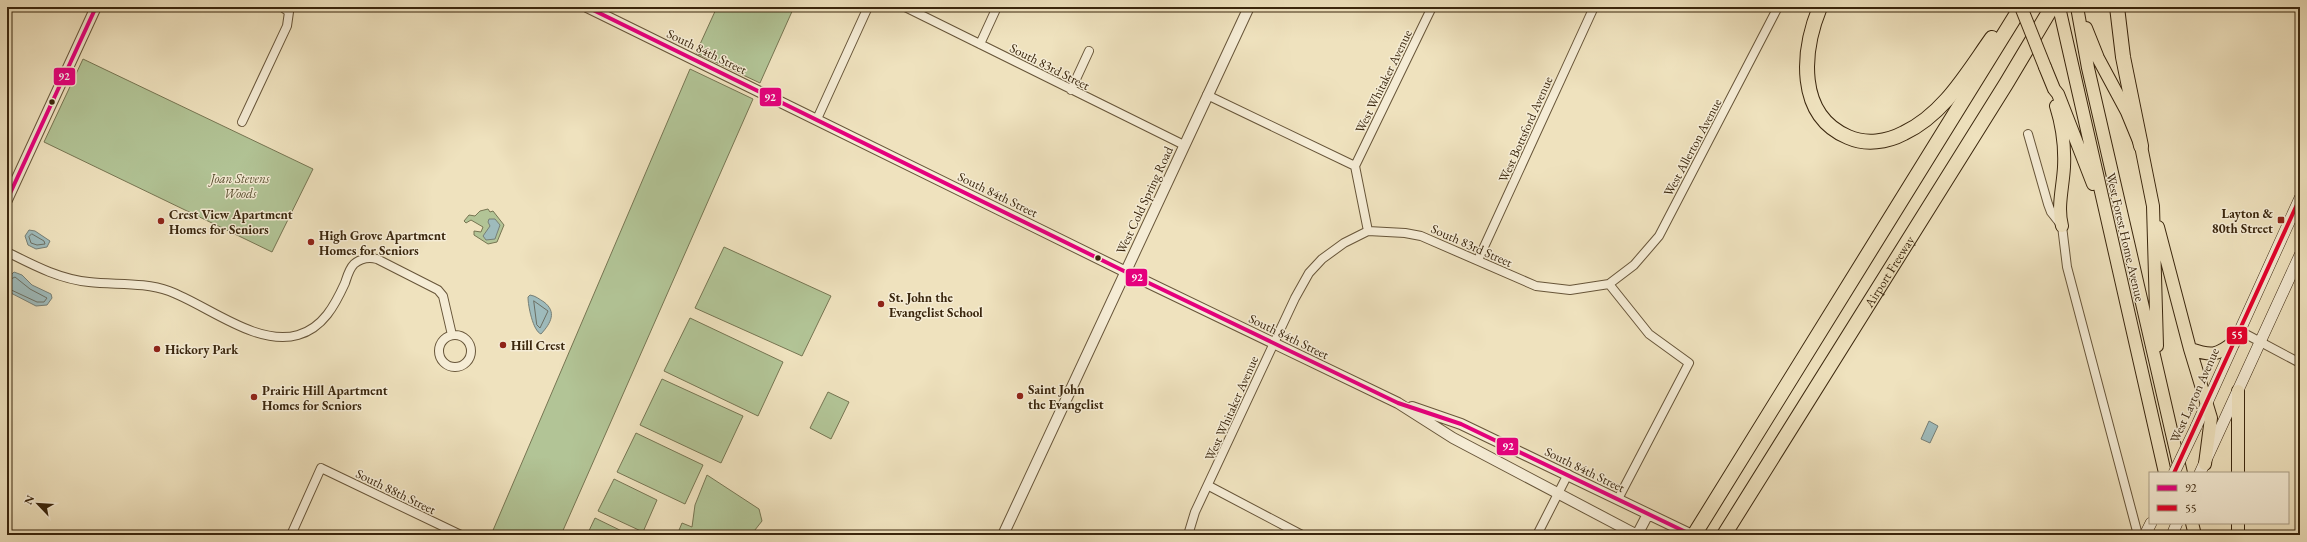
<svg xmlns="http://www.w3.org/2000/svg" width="2307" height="542" font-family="'EB Garamond',serif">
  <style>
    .green { fill: #b2c496; stroke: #767552 }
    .water { fill: #9ebbbc; stroke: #767f76 }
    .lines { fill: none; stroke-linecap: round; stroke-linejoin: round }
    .shore { stroke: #6c7064; stroke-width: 1 }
    .minor-casing { stroke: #675539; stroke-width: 10 }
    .tertiary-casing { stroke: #675539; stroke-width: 12 }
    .secondary-casing { stroke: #3a260d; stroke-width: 12 }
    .primary-casing { stroke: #3a260d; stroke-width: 14 }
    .motorway-casing { stroke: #3a260d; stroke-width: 16 }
    .minor { stroke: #f5ecd5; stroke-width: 8 }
    .tertiary { stroke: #f5ecd5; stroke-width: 10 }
    .secondary { stroke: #f5ecd5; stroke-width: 11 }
    .primary { stroke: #efe2be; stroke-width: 12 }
    .motorway { stroke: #efe2be; stroke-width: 14 }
    .secondary-bridge-casing { stroke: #3a260d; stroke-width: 12; stroke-linecap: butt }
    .primary-bridge-casing { stroke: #3a260d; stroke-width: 14; stroke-linecap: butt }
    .secondary-bridge { stroke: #f5ecd5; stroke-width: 11 }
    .primary-bridge { stroke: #efe2be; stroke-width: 12 }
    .bus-1-casing { stroke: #f5ecd5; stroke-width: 7 }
    .bus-2-casing { stroke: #f5ecd5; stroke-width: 7 }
    .bus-1 { stroke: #e5007d; stroke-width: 4 }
    .bus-2 { stroke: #e4002b; stroke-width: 4 }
    .bus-dot { fill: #3a260d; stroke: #f5ecd5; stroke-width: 1.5 }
    .poi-dot { fill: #8f2418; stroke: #f5ecd5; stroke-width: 1.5 }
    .labels { text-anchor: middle; stroke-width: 3; stroke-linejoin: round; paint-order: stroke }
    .street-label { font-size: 13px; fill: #3a260d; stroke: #f5ecd5 }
    .park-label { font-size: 13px; font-style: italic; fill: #584e2f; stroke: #f5ecd5 }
    .poi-label { font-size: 13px; font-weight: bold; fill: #3a260d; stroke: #f5ecd5; text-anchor: start }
    .line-badge { stroke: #f5ecd5; stroke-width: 1.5 }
    .badge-label { font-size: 11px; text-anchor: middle; font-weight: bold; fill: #fff }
  </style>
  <rect width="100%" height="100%" fill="#efe2be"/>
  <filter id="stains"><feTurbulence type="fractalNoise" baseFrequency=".005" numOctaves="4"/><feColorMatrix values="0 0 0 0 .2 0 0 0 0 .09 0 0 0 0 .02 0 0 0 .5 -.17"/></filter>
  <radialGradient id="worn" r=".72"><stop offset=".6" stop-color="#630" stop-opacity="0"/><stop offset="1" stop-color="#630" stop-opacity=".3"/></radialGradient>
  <path class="green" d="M717,7H794L760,83L696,53Z
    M83,59L313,169L272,252L44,142Z
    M690,69L753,99L561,535H491Z
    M488,209L490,212L493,211L504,225L497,242L488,244L474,235V231L481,232L483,227L471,220L466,223L464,221L469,215L475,216L480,211Z
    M724,247L831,296L802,356L695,308Z
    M690,318L783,362L758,416L664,371Z
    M662,379L743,416L721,463L640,425Z
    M828,392L849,402L831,439L810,428Z
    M636,433L703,465L685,504L617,472Z
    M707,475L759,509L762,521L751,535H677L682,523L692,527L695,505Z
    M614,479L657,500L643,532L598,511Z
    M595,518L630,535H587Z"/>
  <path class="water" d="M489,219H495L500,225L495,239L486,240L483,236L490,226L488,222Z
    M29,230L35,231L50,241L47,247L36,249L28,245L25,236Z
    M14,272L22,275L32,285L51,294L52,298L47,305L36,306L7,291V279Z
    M530,295C536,296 539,299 544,302C557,312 551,323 541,334C533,331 528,306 528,297Z
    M1929,421L1938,426L1930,443L1921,439Z"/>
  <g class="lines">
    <path class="shore" d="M32,234L44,241L45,244L37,245L31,243L29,237Z
      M7,281L15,277L30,289L47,298L44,302H37L7,288
      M534,301L548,311L540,328L537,325Z"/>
    <defs>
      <path id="minor" d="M905,7L1184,145
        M980,44L997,7
        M1071,90L1089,51
        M1207,95L1355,166L1368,231
        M817,119L868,7
        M242,122L287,26L289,12L282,7
        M2028,134L2048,204L2051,212L2062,226L2067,267L2138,535
        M1355,166L1432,7
        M7,252C33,265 59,279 89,282C115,285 144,282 169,291C207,305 257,347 298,335C323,328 335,305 345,283C347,277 349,269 354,264C360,259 369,257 377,259L438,290L443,296L452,335
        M1478,260L1594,7
        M1609,284L1649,334L1689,363L1618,499
        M2238,330L2300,363
        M439 351a16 16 0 1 1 32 0a16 16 0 1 1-32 0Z
        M1209,486L1302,535
        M291,535L321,468L461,535
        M1188,535L1195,512L1295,298L1309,273L1322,259L1344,243L1368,231L1405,233L1421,236L1536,286L1570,290L1609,284L1634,265L1659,236L1778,7
        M1537,535L1568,474"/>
      <path id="tertiary" d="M587,7L1126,272L1398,403L1453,438L1637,535
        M7,200L96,7
        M1412,407L1461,424L1692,535
        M1003,535L1249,7
        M1637,535L1648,514"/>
      <path id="secondary" d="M2196,427L2300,198
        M2200,473L2300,255
        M2145,535L2151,523"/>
      <path id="primary" d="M2059,7L2165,473
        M2077,7L2088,68L2181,473
        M2086,28L2098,58L2127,112L2141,146L2153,206L2157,346
        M2045,67L2054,89L2058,94L2093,184
        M2056,106C2062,125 2065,147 2064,167C2063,187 2057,207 2062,226
        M2158,227L2190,349L2211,418L2205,464
        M2190,349C2211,356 2217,356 2234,342
        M2238,473V391
        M2192,523L2195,535
        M2238,523V535"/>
      <g id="motorway">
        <path d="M1820,7C1802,51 1796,115 1848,137C1866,145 1887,142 1904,133C1944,114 1967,73 1992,38"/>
        <path d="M2117,7L2123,57L2141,146"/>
        <path d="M1694,535L2021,7"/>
        <path id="s1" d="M1724,535L2006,84L2052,7"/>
      </g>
    </defs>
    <use href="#minor" class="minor-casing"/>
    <use href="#tertiary" class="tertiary-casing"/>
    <use href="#secondary" class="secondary-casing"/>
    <use href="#primary" class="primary-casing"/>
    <use href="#motorway" class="motorway-casing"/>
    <use href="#minor" class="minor"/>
    <use href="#tertiary" class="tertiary"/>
    <use href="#secondary" class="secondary"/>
    <use href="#primary" class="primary"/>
    <use href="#motorway" class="motorway"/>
    <defs>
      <path id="secondary-bridge" d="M2174,473L2196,427
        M2172,535L2177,523"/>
      <path id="primary-bridge" d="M2021,7L2045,67"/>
    </defs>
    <use href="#secondary-bridge" class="secondary-bridge-casing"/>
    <use href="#primary-bridge" class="primary-bridge-casing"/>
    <use href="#secondary-bridge" class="secondary-bridge"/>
    <use href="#primary-bridge" class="primary-bridge"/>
    <defs>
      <path id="bus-1" d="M587,7L1126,272L1398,403L1461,424L1692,535
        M7,200L96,7"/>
      <path id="bus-2" d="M2174,473L2300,198"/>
    </defs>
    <use href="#bus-1" class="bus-1-casing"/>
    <use href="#bus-2" class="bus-2-casing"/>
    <use href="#bus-1" class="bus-1"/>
    <use href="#bus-2" class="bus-2"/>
  </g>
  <g class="bus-dot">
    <circle cx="52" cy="102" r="3.5"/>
    <circle cx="1098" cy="258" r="3.5"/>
  </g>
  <g class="poi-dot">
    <rect x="2277" y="216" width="8" height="8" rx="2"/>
    <circle cx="161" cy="221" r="4"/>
    <circle cx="311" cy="242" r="4"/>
    <circle cx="881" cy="304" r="4"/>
    <circle cx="503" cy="345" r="4"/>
    <circle cx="157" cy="349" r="4"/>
    <circle cx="1020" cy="396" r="4"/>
    <circle cx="254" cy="397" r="4"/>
  </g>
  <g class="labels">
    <g class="street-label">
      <text transform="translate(707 51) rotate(26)" y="5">South 84th Street</text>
      <text transform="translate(1050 66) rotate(27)" y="5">South 83rd Street</text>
      <text transform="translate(1383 81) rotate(-64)" y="5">West Whitaker Avenue</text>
      <text transform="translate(1525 129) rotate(-66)" y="5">West Bottsford Avenue</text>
      <text transform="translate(1692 147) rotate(-62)" y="5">West Allerton Avenue</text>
      <text transform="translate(998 194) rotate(26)" y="5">South 84th Street</text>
      <text transform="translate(1144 200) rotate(-65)" y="5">West Cold Spring Road</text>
      <text transform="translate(2126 237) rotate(77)" y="5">West Forest Home Avenue</text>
      <text transform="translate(1472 245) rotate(24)" y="5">South 83rd Street</text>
      <text dy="5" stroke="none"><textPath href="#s1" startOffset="311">Airport Freeway</textPath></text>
      <text transform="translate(1289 336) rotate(26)" y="5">South 84th Street</text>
      <text transform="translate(2194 395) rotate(-66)" y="5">West Layton Avenue</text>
      <text transform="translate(1231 408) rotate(-66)" y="5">West Whitaker Avenue</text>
      <text transform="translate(1585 469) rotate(26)" y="5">South 84th Street</text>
      <text transform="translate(396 491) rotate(26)" y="5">South 88th Street</text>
    </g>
    <g class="park-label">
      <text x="240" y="183">Joan Stevens<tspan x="240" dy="15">Woods</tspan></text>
    </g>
    <g class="poi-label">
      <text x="2273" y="218" text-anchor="end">Layton &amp;<tspan x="2273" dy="15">80th Street</tspan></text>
      <text x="169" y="219">Crest View Apartment<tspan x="169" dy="15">Homes for Seniors</tspan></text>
      <text x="319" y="240">High Grove Apartment<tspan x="319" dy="15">Homes for Seniors</tspan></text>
      <text x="889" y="302">St. John the<tspan x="889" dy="15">Evangelist School</tspan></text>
      <text x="511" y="350">Hill Crest</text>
      <text x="165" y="354">Hickory Park</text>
      <text x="1028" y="394">Saint John<tspan x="1028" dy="15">the Evangelist</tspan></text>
      <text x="262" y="395">Prairie Hill Apartment<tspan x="262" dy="15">Homes for Seniors</tspan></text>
    </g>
  </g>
  <g class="line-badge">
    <rect x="53" y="67" width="23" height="19" rx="4" fill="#e5007d"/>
    <rect x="759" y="87" width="23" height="20" rx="4" fill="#e5007d"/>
    <rect x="1125" y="268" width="23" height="19" rx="4" fill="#e5007d"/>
    <rect x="2226" y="326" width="22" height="19" rx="4" fill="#e4002b"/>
    <rect x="1496" y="437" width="23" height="19" rx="4" fill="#e5007d"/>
  </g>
  <g class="badge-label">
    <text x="64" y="80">92</text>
    <text x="770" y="101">92</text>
    <text x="1137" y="281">92</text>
    <text x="2237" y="339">55</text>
    <text x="1508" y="450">92</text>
  </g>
  <rect width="2307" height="542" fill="none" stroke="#efe2be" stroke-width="24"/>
  <rect x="8" y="8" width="2291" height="526" fill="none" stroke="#3a260d" stroke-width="2"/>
  <rect x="12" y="12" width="2283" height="518" fill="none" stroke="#3a260d"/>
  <rect x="2149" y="472" width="140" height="52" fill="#f5ecd5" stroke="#aa9d85"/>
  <rect x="2157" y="485" width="20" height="6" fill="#e5007d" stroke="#aa9d85"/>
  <text x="2185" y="492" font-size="12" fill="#3a260d">92</text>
  <rect x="2157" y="505" width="20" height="6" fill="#e4002b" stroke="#aa9d85"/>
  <text x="2185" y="512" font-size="12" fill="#3a260d">55</text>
  <g transform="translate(38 504) rotate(295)" stroke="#f5ecd5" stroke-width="3" paint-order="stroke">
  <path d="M0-3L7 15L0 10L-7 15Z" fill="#3a260d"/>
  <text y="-6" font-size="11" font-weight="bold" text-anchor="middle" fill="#3a260d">N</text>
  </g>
  <rect width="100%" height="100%" filter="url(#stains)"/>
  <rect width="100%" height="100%" fill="url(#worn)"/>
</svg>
